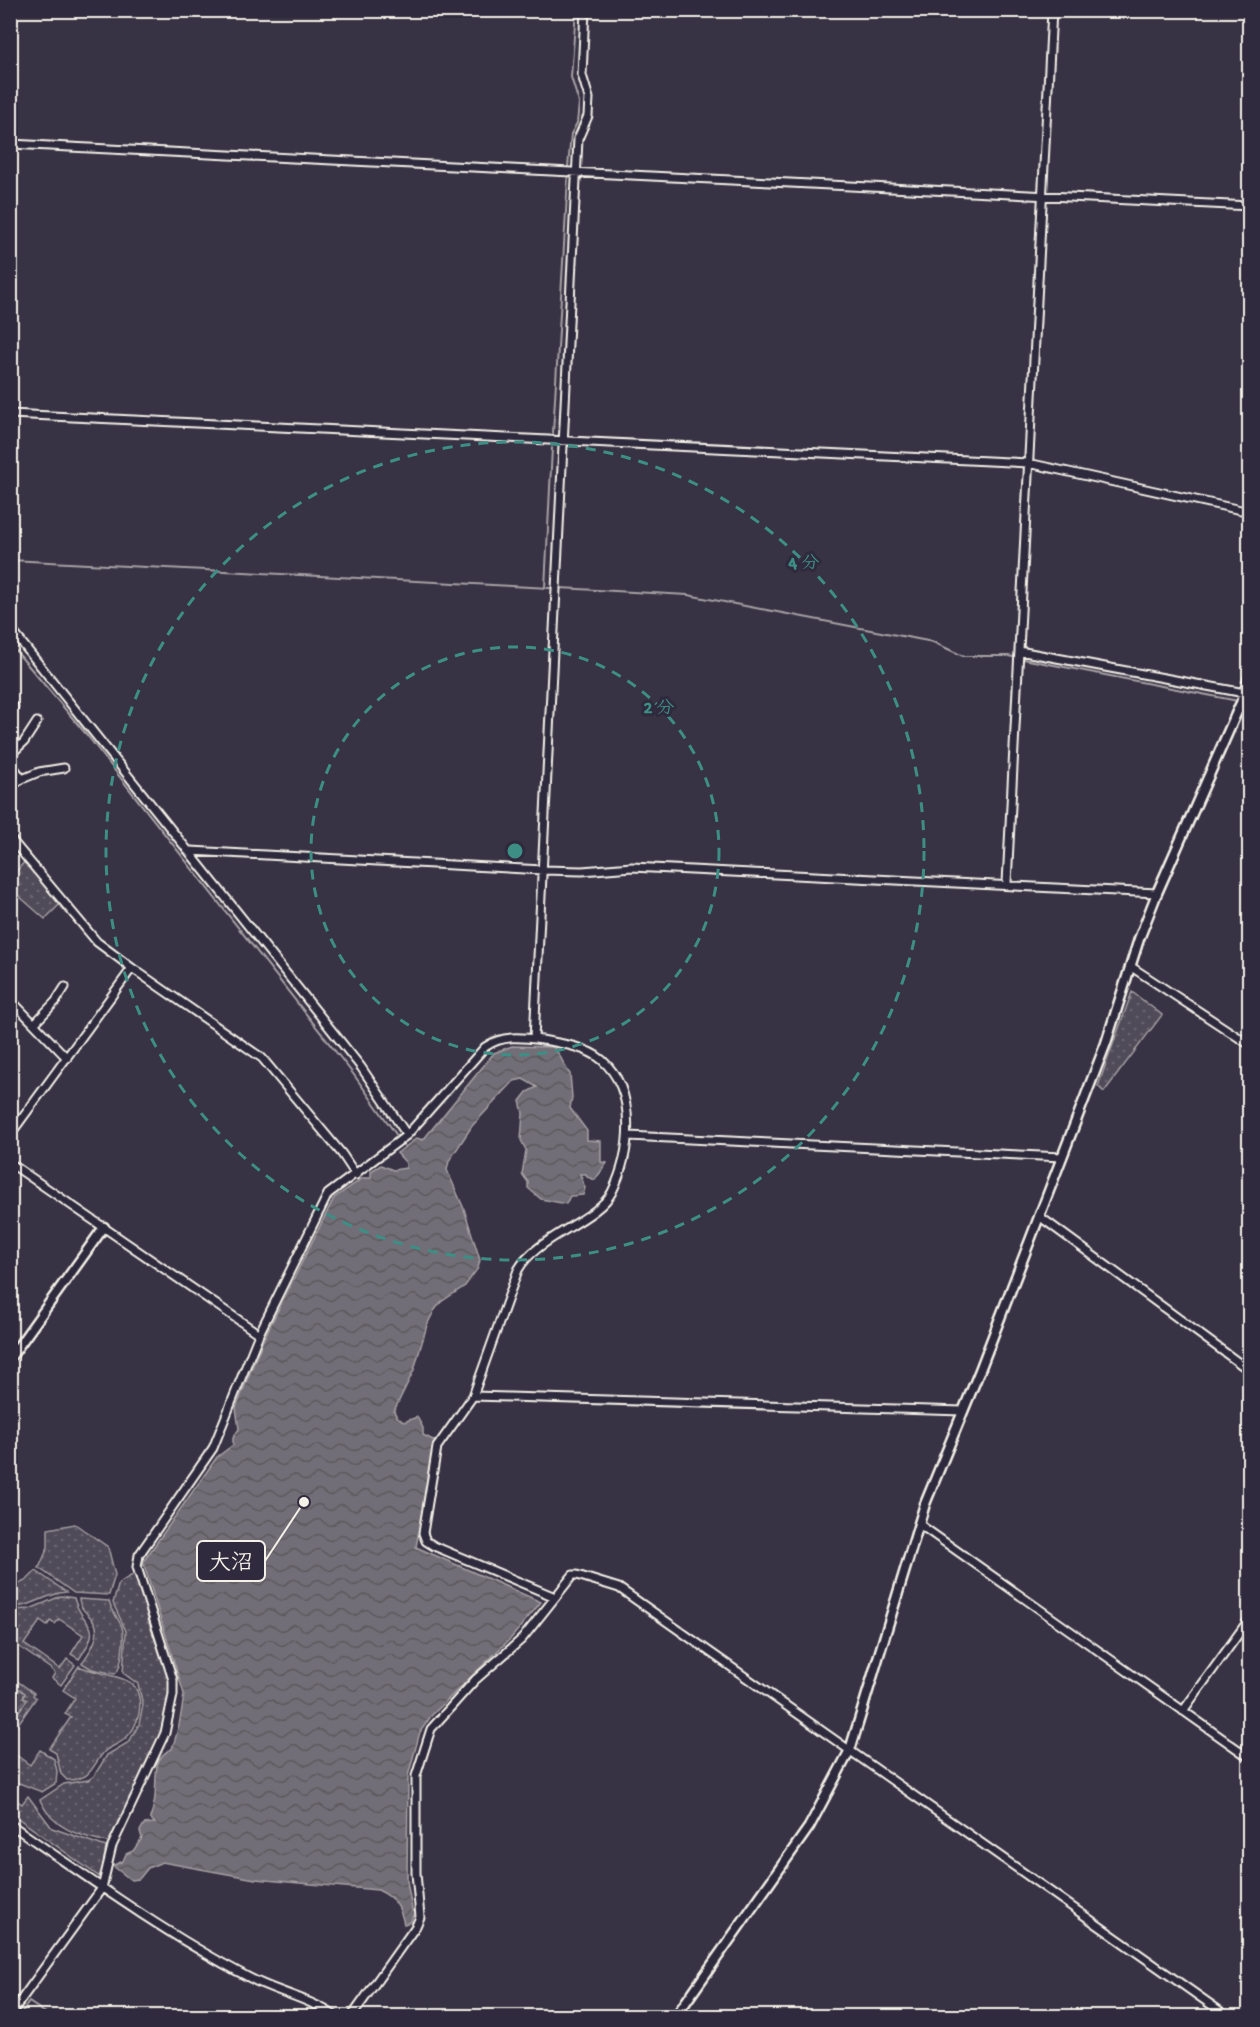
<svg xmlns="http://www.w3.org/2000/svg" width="1260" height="2027" font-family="'Gochi Hand','Klee One',sans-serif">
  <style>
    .grass { fill: url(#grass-dots); stroke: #a29ea0; stroke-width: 1.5 }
    .garden { fill: url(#garden-furrows); stroke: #a29ea0; stroke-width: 1.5 }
    .water { fill: url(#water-waves); stroke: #a6a2a4; stroke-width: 1.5 }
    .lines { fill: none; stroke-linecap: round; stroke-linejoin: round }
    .stream { stroke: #a6a2a4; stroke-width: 2 }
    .minor-casing { stroke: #f4f1e8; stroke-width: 11 }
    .tertiary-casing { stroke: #f4f1e8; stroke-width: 13 }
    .minor { stroke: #2f2a3d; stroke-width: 7 }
    .tertiary { stroke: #2f2a3d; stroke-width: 8 }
    .ring { fill: none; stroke: #3d8f86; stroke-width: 3; stroke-dasharray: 10 8 }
    .centre { fill: #3d8f86; stroke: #2f2a3d; stroke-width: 3 }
    .ring-label { font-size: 18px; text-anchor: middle; font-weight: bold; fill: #3d8f86; stroke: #2f2a3d; stroke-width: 6; stroke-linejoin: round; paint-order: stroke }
    .leader { fill: none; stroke: #f4f1e8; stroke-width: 2 }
    .callout-dot { fill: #f4f1e8; stroke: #2f2a3d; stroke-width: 2 }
    .callout { fill: #2f2a3d; stroke: #f4f1e8; stroke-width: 2 }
    .callout-label { font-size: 22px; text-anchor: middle; font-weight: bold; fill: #f4f1e8 }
  </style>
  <defs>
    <pattern id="grass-dots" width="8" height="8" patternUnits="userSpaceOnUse" patternTransform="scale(1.5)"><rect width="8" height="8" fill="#504b59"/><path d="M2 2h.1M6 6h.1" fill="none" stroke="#6a6571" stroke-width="1.8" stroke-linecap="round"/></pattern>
    <pattern id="garden-furrows" width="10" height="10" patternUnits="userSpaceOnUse" patternTransform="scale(1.5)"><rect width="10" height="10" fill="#504b59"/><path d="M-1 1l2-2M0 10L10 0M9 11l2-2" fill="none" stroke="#6a6571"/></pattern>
    <pattern id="water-waves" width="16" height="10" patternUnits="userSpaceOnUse" patternTransform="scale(1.5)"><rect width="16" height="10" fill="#726e77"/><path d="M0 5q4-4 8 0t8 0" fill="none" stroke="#5b595c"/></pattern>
  </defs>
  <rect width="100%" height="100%" fill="#373244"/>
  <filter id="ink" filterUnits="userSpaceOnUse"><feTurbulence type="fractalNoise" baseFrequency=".0167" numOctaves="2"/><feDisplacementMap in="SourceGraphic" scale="12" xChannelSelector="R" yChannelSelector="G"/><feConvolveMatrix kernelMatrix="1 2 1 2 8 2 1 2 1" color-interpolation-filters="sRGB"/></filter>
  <g filter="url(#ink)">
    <path class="grass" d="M25,861L60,904L45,919L11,889V878Z
      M1132,992L1162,1015L1104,1092L1098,1086Z
      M75,1524L108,1547L115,1575L109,1595L74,1593L39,1568L48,1547V1529Z
      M36,1571L66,1592C45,1594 31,1608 11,1607V1588L27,1580Z
      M134,1574L138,1576L149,1623L170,1682L162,1732L111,1841L108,1842C79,1836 53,1829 40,1800L64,1784L88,1780L94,1776L107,1755L129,1742L139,1724L143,1705L138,1684L123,1673L126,1631L113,1603L119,1583Z
      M61,1596L74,1598C82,1629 106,1621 79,1659L71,1654L83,1635L59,1619L55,1624L50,1621L47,1626L40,1621L24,1644L60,1669L67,1659L75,1665L61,1685L52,1678L55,1673L51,1669L11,1641V1610L30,1609Z
      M79,1599L109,1601C112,1611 118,1618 122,1627C125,1636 122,1669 115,1674L92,1669L82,1663C90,1651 104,1633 92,1619C86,1612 80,1609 79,1599Z
      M79,1666C93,1673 128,1676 135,1687C145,1704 138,1727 125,1739C119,1744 111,1746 105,1751C91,1766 93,1780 67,1780L61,1774L56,1753L49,1749L71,1717L65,1714L75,1698L63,1690Z
      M10,1676L34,1693L33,1695L36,1698L16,1727L13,1725L11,1728V1716L14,1718L25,1694L11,1683Z
      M40,1750L54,1759L57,1771L56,1783L42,1792L11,1780V1763L16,1755L30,1765Z
      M10,1784L18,1787L12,1797L22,1804L28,1796L52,1828L106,1847L101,1878L11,1813Z"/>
    <path class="garden" d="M11,1683L25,1693L23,1697L27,1700L14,1718L11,1716Z"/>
    <path class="water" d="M512,1046L553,1047C561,1054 563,1065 570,1074L572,1097L570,1108L587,1131V1140L601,1141V1162L607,1163L595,1180L587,1177L586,1174H580L585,1188L583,1195L570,1196L566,1204L541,1199L528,1188V1182L522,1174L526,1150L521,1140L523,1113L520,1101L527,1092L537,1087L523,1079L514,1081L472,1126L449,1161L447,1170L464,1209L480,1260L478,1268L465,1286L441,1302L434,1311L427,1325L414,1370L394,1411L397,1417L404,1422L417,1417L423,1428V1435L435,1441L416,1547L541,1602L512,1637L431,1716L420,1732L408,1776L407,1881L413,1915L411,1922L404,1924C400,1906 395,1898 378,1890L255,1879L162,1862L148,1868L139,1879L131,1880L113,1866L123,1861L126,1854L133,1851L142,1838L140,1831L144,1824L155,1823L150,1818C158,1796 154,1786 157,1766C158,1759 165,1751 172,1749C178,1732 182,1712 184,1694L143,1562L217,1457L233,1445V1438L239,1429L236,1408L263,1340L334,1198L363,1178H371V1171L381,1165L393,1170L406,1168V1163L397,1153L417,1138L423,1140L494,1053Z"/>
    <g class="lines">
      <path class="stream" d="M568,167L571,134L577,123L579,103L571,77L576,10
        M553,433L568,177
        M10,560L550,588
        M545,588L552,448
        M560,588L688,595L933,642L963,656H1008L1238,701
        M10,644L86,734L354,1075L405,1147
        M19,2016L29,2002L50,2016"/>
      <defs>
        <path id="minor" d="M10,144L1250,206
          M10,414L1028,463L1250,512
          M10,628L361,1067L407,1135
          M1019,651L1250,694
          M1240,705L1250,670
          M1239,709L1250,711
          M10,711L14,707
          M10,755L24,742L37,722
          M10,762L22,779L39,772L64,768
          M10,787L22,779
          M10,838L97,942L132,968L10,1135
          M191,851L543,870L582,871L632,867L1157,893
          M1007,883L1052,10
          M1130,966L1250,1045
          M132,968L262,1058L342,1154L356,1175
          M10,999L67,1058
          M35,1023L56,1001L65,987
          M534,1039L578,139L588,116L589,98L582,75L585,10
          M628,1136L1062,1157
          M10,1163L259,1334
          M1039,1216L1250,1371
          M473,1396L963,1411
          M919,1524L1250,1758
          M1183,1711L1250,1618
          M10,1824C88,1878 164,1933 248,1977C276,1992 309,1998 335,2016
          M10,2015L102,1888L112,1846L165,1733L173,1695V1680L137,1567L139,1555L213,1448L259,1334L328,1194L407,1135L485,1047C502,1035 521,1037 542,1040C560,1043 587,1047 602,1060C638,1092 631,1153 612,1192C598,1220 536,1237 518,1270L473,1396L437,1447L423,1533L426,1541L434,1546L555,1597
          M352,2016L416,1926L420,1917L416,1873V1776L431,1729L475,1680L522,1639L573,1575H577L619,1588L1227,2016"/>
        <path id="tertiary" d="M10,1358L104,1227
          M676,2016L809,1827L850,1750L925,1504L980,1370L1106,1043L1139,939L1157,893L1240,705"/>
      </defs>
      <use href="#minor" class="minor-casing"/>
      <use href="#tertiary" class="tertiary-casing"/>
      <use href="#minor" class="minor"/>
      <use href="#tertiary" class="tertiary"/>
    </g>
  </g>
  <g class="ring">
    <circle cx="515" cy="851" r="204"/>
    <circle cx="515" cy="851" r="409"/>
  </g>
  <circle cx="515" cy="851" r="9" class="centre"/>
  <g class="ring-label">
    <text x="804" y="568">4 分</text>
    <text x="659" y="713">2 分</text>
  </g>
  <path class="leader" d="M304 1502L265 1561"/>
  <circle class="callout-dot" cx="304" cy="1502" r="6"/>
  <rect class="callout" x="197" y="1541" width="68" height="40" rx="6"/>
  <g class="callout-label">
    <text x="231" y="1569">大沼</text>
  </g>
  <rect width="1260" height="2027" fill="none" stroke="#2f2a3d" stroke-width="36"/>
  <rect x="18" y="18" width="1224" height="1991" fill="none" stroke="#f4f1e8" stroke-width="2" filter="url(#ink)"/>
</svg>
